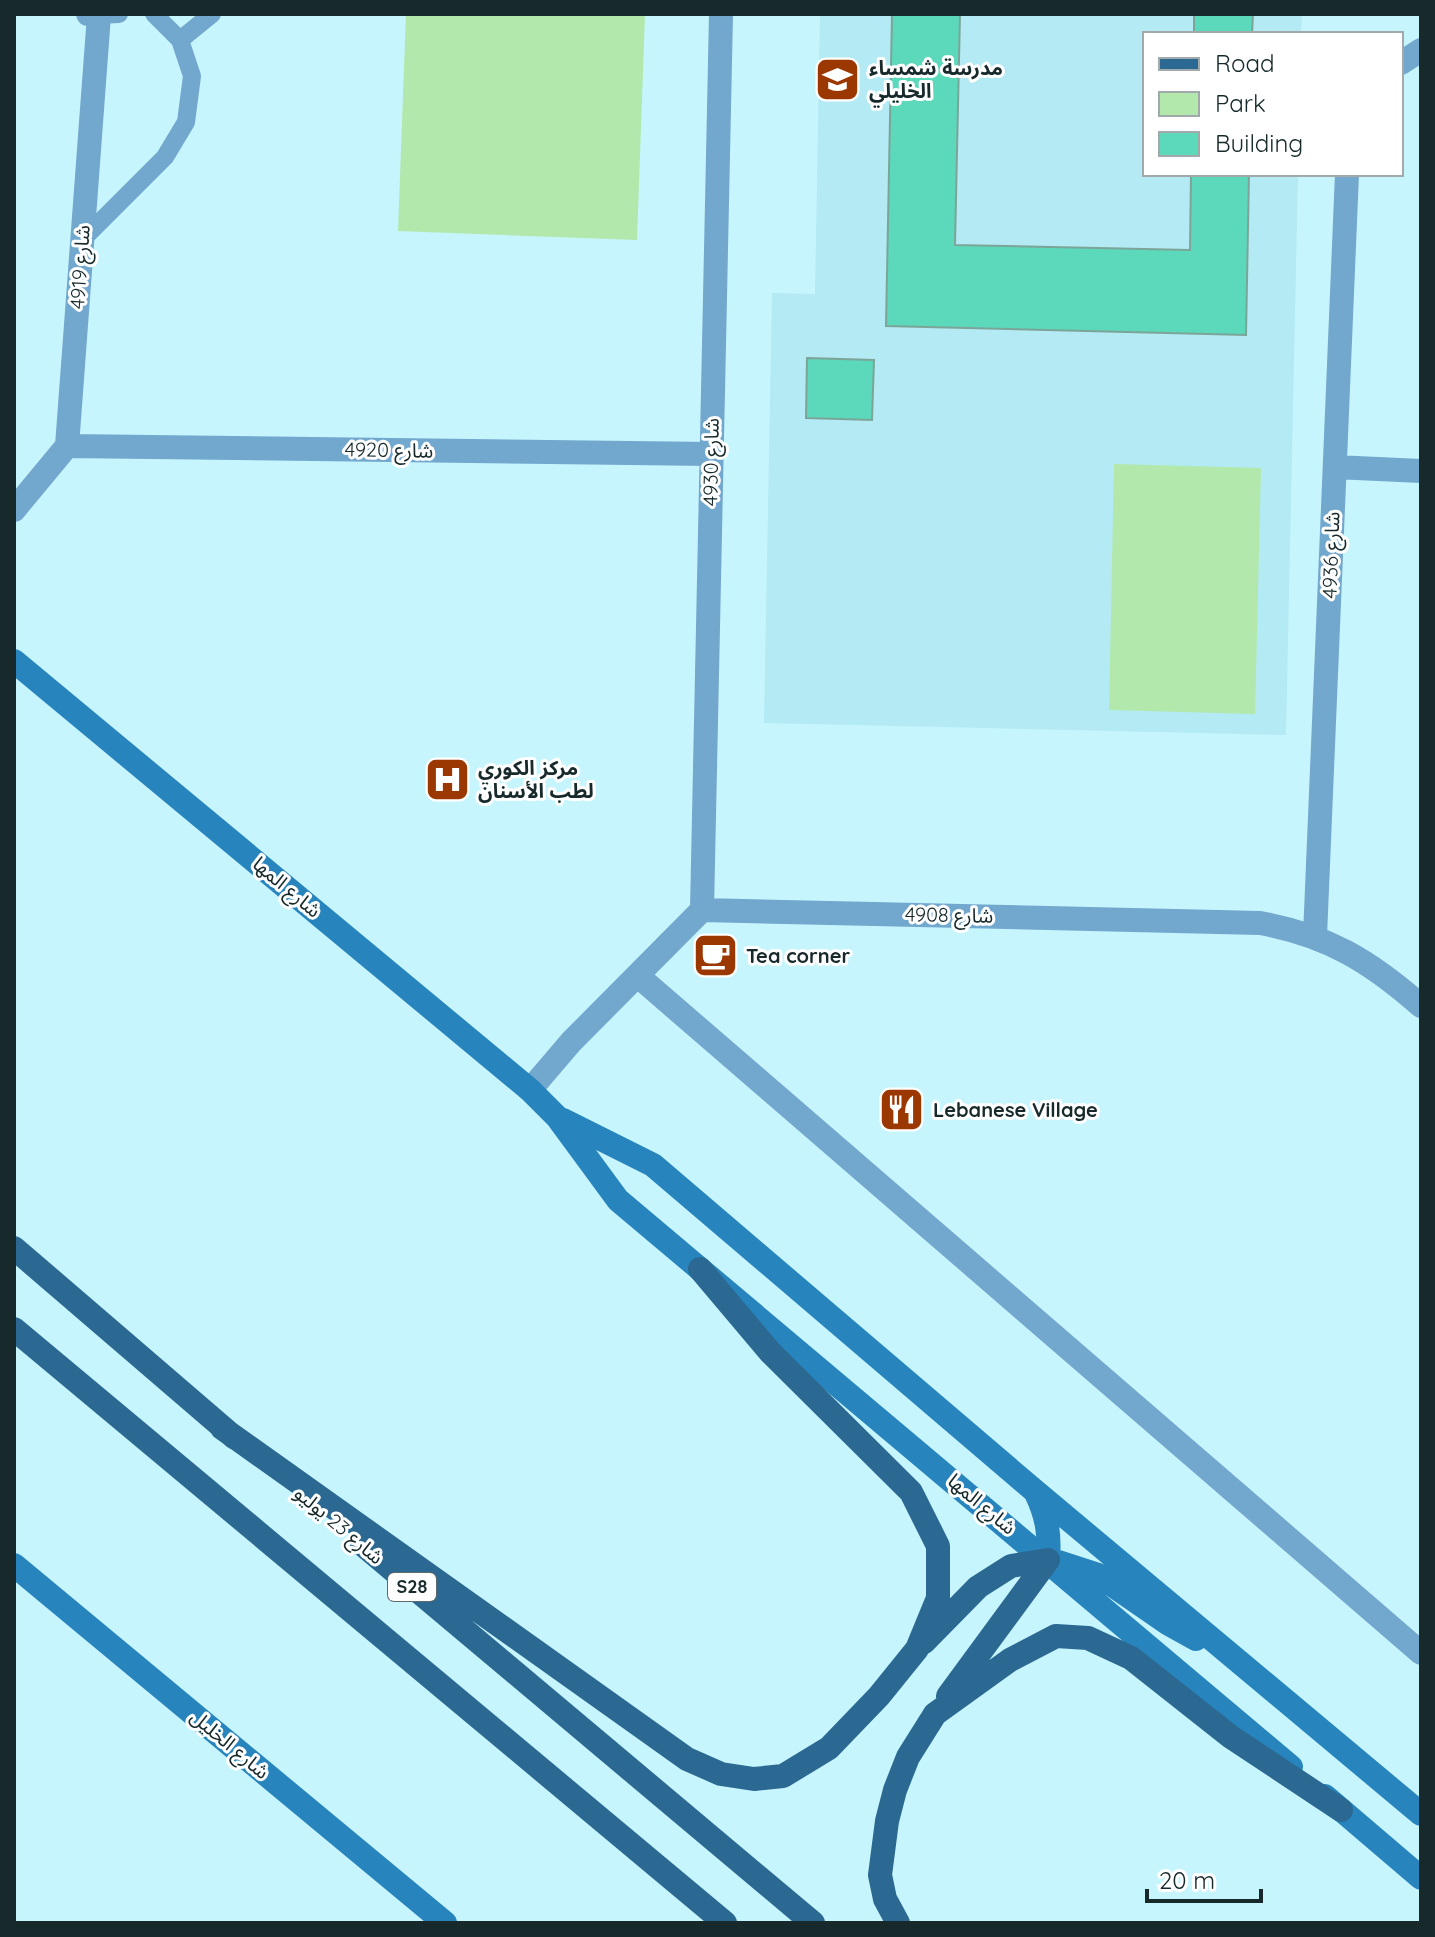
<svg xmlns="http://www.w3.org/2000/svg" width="1435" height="1937" font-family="Quicksand,'Noto Sans Arabic',sans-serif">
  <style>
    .built { fill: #b3eaf3 }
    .green { fill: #b2e8ab }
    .building { fill: #5cd8ba; stroke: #7ca599; stroke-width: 2 }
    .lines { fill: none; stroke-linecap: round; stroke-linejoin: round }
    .lane { stroke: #72a7ce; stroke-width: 18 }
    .street { stroke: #72a7ce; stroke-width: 24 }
    .secondary { stroke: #2784bd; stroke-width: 24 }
    .primary { stroke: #2b6992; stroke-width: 24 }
    .labels { text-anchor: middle; stroke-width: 6; stroke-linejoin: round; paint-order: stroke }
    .shield { fill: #fff; stroke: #5d696b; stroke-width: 2 }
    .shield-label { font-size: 18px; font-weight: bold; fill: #17292b }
    .poi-label { font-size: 20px; font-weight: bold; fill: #17292b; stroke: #fff; text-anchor: start }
    .street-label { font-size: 20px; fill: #17292b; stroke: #fff }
  </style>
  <rect width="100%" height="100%" fill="#c7f5fd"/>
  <path class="built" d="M820,14H1302L1301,34H1145V174H1298L1286,735L764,723L772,293L815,294Z"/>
  <path class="green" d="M406,14H645L637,240L398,231Z
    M1114,464L1261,468L1255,714L1109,710Z"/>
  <path class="building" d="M892,14H960L955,245L1190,250L1191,174H1249L1246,335L886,326Z
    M1194,14H1253L1252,34H1194Z
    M807,358L874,360L872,420L806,418Z"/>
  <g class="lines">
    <path class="lane" d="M99,15L119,14
      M180,40L212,14
      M82,240L165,157L186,122L192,76L180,40L154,14"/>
    <path class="street" d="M1401,63L1421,50
      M67,446L711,454
      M1335,467L1421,471
      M14,510L67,446L99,15L88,14
      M702,910L721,14
      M1315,936L1347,174
      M638,976L1421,1653
      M530,1090L571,1042L702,910L1260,923C1327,935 1370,961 1421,1006"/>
    <path class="secondary" d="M14,661L530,1090L557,1117L618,1200L1291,1767
      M563,1120L653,1165L1036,1492L1421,1814
      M1036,1493C1047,1516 1050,1534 1048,1560
      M1058,1562L1098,1575L1169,1624L1196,1639
      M14,1565L445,1923
      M1325,1796L1421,1878"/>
    <path class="primary" d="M14,1248L235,1438
      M14,1329L725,1923
      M222,1428L687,1759L721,1774L754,1779L783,1776L829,1748L879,1696L917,1649L938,1598V1546L911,1492L770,1352L700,1269
      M362,1544L813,1923
      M924,1642L978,1587L1011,1566L1048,1560
      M948,1696L1048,1560
      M898,1923L885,1899L880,1875L887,1821L895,1790L908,1757L935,1714L1010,1660L1056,1636L1088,1638L1131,1658L1231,1737L1341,1810"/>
  </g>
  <defs>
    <symbol id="school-square" viewBox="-11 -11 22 22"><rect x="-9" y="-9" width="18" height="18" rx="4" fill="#9b3700" stroke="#fff"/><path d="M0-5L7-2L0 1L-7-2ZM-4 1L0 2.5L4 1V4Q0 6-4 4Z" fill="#fff"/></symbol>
    <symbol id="hospital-square" viewBox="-11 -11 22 22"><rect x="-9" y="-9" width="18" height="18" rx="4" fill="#9b3700" stroke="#fff"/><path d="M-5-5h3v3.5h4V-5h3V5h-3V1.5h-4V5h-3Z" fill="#fff"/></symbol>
    <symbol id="cafe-square" viewBox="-11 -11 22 22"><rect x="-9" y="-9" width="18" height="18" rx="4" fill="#9b3700" stroke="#fff"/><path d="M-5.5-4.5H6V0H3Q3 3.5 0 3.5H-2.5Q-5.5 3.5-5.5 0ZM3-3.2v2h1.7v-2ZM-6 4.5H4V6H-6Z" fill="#fff"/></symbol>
    <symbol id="restaurant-square" viewBox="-11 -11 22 22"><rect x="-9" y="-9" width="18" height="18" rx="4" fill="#9b3700" stroke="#fff"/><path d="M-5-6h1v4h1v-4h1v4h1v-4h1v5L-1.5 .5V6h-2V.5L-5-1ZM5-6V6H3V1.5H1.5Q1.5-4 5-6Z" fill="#fff"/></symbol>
  </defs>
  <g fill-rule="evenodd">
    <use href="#school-square" x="812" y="54" width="51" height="51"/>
    <use href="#hospital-square" x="422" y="754" width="51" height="51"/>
    <use href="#cafe-square" x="690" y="930" width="51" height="51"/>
    <use href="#restaurant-square" x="876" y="1084" width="51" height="51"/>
  </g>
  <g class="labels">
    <rect class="shield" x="388" y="1573" width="48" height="28" rx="6"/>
    <g class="shield-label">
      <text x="412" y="1593">S28</text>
    </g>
    <g class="poi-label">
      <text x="869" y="75">مدرسة شمساء<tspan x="869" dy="23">الخليلي</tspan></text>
      <text x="478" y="775">مركز الكوري<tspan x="478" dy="23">لطب الأسنان</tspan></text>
      <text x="746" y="963">Tea corner</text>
      <text x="933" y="1117">Lebanese Village</text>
    </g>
    <g class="street-label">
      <text transform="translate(80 267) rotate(-86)" y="7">4919 شارع</text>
      <text transform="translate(389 450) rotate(1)" y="7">4920 شارع</text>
      <text transform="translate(711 462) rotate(-89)" y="7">4930 شارع</text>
      <text transform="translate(1331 555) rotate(-88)" y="7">4936 شارع</text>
      <text transform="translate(287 887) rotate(40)" y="7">شارع المها</text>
      <text transform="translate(949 915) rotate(1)" y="7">4908 شارع</text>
      <text transform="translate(982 1504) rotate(40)" y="7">شارع المها</text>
      <text transform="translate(339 1525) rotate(40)" y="7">شارع 23 يوليو</text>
      <text transform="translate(230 1744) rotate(40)" y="7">شارع الخليل</text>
    </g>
  </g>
  <rect width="1435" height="1937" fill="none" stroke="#17292b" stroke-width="32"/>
  <rect x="1143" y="32" width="260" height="144" fill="#ffffff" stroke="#a2a9aa" stroke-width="2"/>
  <rect x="1159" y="58" width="40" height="12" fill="#2b6992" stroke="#a2a9aa" stroke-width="2"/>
  <text x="1215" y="72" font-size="24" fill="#17292b">Road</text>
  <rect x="1159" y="92" width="40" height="24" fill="#b2e8ab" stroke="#a2a9aa" stroke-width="2"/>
  <text x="1215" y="112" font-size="24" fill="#17292b">Park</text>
  <rect x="1159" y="132" width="40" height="24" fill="#5cd8ba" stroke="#a2a9aa" stroke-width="2"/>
  <text x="1215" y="152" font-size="24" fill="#17292b">Building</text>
  <path d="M1147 1889v12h114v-12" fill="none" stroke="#17292b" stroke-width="4"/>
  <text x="1159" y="1889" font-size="24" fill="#17292b" stroke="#ffffff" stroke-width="6" paint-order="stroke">20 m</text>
</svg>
